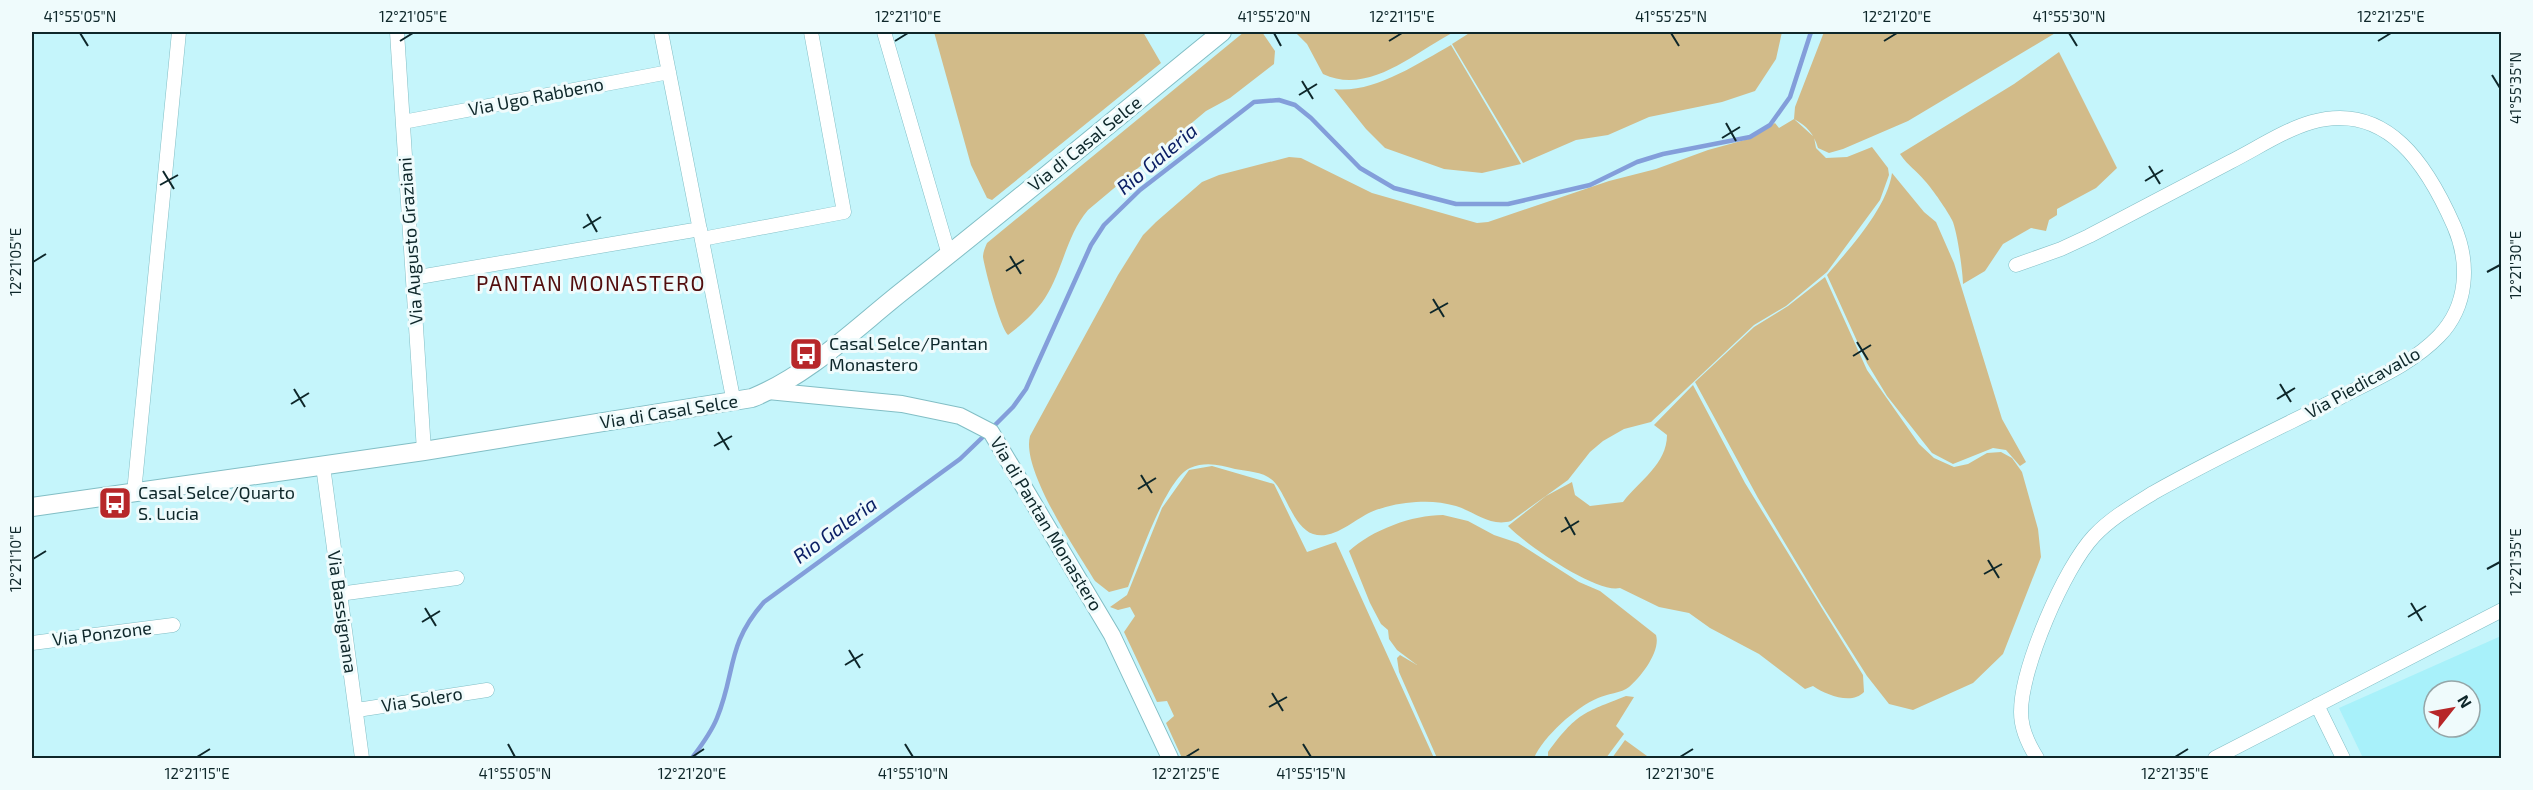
<svg xmlns="http://www.w3.org/2000/svg" width="2533" height="790" font-family="'Exo 2',sans-serif">
  <style>
    .built { fill: #a8f1fa; fill-rule: evenodd }
    .green { fill: #d2bb89 }
    .lines { fill: none; stroke-linecap: round; stroke-linejoin: round }
    .stream { stroke: #839eda; stroke-width: 4.5 }
    .minor-casing { stroke: #82bec5; stroke-width: 15 }
    .tertiary-casing { stroke: #82bec5; stroke-width: 18 }
    .secondary-casing { stroke: #82bec5; stroke-width: 20 }
    .minor { stroke: #fff; stroke-width: 14 }
    .tertiary { stroke: #fff; stroke-width: 16 }
    .secondary { stroke: #fff; stroke-width: 18 }
    .ticks { fill: none; stroke: #0e272a; stroke-width: 2 }
    .labels { text-anchor: middle; stroke-width: 6; stroke-linejoin: round; paint-order: stroke }
    .street-label { font-size: 18px; fill: #0e272a; stroke: #effbfc }
    .poi-label { font-size: 18px; fill: #0e272a; stroke: #effbfc; text-anchor: start }
    .water-label { font-size: 20px; font-style: italic; fill: #0c2065; stroke: #effbfc }
    .quarter-label { font-size: 21px; letter-spacing: 1.5px; fill: #510d0d; stroke: #effbfc }
    .neatline { fill: none; stroke: #0e272a; stroke-width: 2 }
    .ticks-label { font-size: 15px; text-anchor: middle; fill: #0e272a }
  </style>
  <rect width="100%" height="100%" fill="#c5f5fb"/>
  <path class="built" d="M2501,636V758H2363L2339,708ZM2434,691H2470V727H2434Z"/>
  <path class="green" d="M934,32H1143L1161,63L992,200L987,198L971,165Z
    M1244,32H1262L1275,51L1274,64L1230,98L1206,111L1088,210C1066,236 1063,270 1045,298C1035,313 1022,324 1008,335C1000,327 985,270 983,257C983,252 985,248 987,243Z
    M1295,32H1454C1415,52 1369,96 1323,74L1307,44Z
    M1471,32H1782L1776,59L1755,91L1722,102L1649,117L1608,135L1576,140L1523,163L1452,44Z
    M1824,32H2057L1908,121L1843,149L1829,153L1818,148C1814,134 1807,126 1794,119L1814,137L1816,148L1826,158L1847,157L1872,147L1888,168L1889,175L1880,200L1827,272L1786,306L1754,325L1651,422L1624,429L1603,441L1590,452L1568,480L1511,521C1490,527 1475,512 1456,506C1443,502 1429,501 1416,502C1401,503 1385,506 1371,512C1355,519 1333,541 1313,534C1295,528 1287,498 1276,484C1266,471 1249,472 1235,469C1220,465 1206,461 1190,468C1166,478 1138,562 1128,587L1109,592L1095,581C1076,550 1021,470 1030,436L1118,275L1143,235L1156,222L1202,182L1219,175L1289,157L1301,158L1372,193L1477,223L1488,222L1609,181L1656,169L1708,150L1752,138L1775,123L1779,128L1794,119L1795,107Z
    M1451,45L1521,164L1482,173L1444,169L1385,148L1366,129L1334,89C1373,94 1417,64 1451,45Z
    M2059,52L2117,168L2096,188L2057,209V215L2049,220L2046,231L2031,228L2003,244L1985,271L1963,284C1963,273 1957,229 1952,220C1947,210 1933,190 1925,181C1916,170 1909,167 1900,154L2014,84Z
    M1892,173L1924,212L1936,222L1954,263L2002,419L2026,462L2020,466L2006,450L1993,448L1953,464L1932,453L1887,396L1867,363L1827,275C1850,248 1887,208 1892,173Z
    M1825,277L1867,370L1919,444L1934,458L1954,467L1968,464L1987,453L2001,452L2012,458L2022,472L2038,529L2041,557L2003,654L1973,683L1913,710L1889,704L1867,676L1822,605L1758,498L1695,382L1754,327L1788,306Z
    M1693,385L1745,483L1863,675L1864,692C1852,705 1826,695 1813,686L1805,689L1759,654L1710,628L1689,613L1659,607L1620,588C1597,594 1525,544 1508,526L1546,496L1572,482L1575,495L1590,506L1623,502C1639,481 1667,464 1667,435L1654,425Z
    M1212,466L1274,484L1307,552L1336,542L1434,758H1182L1166,723L1174,716L1167,701L1157,702L1124,632L1135,616L1130,607L1118,610L1110,607L1127,595L1162,508L1189,470Z
    M1443,515L1468,521L1494,535L1518,543L1579,582L1600,591L1656,635C1661,651 1641,677 1629,687C1622,693 1606,694 1598,698C1576,707 1543,737 1534,758H1437L1399,672L1397,658L1400,655L1417,665L1397,650L1389,639L1388,630L1381,624L1370,603L1349,551C1372,530 1412,515 1443,515Z
    M1626,696L1634,697L1616,726L1624,734L1606,758H1544H1548V752C1577,713 1583,713 1626,696Z
    M1625,740L1647,756L1645,758H1612Z"/>
  <g class="lines">
    <path class="stream" d="M993,427L1013,407L1026,389L1091,245L1104,225L1140,190L1254,102L1279,100L1295,105L1311,118L1360,168L1394,188L1456,204H1508L1590,185L1637,162L1663,154L1750,137L1770,125L1790,97L1811,32
      M692,758C701,746 711,733 717,718C736,672 726,645 764,602L960,459L987,433"/>
    <defs>
      <path id="minor" d="M397,32L424,451
        M661,32L734,403
        M884,32L949,255
        M403,122L669,72
        M702,239L844,212L811,32
        M2016,265L2061,249L2089,236C2136,211 2183,187 2230,162C2256,149 2284,130 2312,122C2388,101 2428,167 2454,226C2470,263 2468,306 2439,336C2412,364 2373,380 2339,398C2277,429 2213,459 2153,493C2132,506 2111,518 2094,536C2064,568 2021,668 2021,712C2021,729 2028,744 2037,758
        M413,278L700,229
        M323,466L362,758
        M134,493L179,32
        M339,594L457,578
        M32,643L173,625
        M2317,705L2343,758
        M357,710L487,690
        M2215,758L2502,610"/>
      <path id="tertiary" d="M768,391L902,404L960,416L991,432L1112,635L1170,758"/>
      <path id="secondary" d="M32,507L424,451L752,398C809,375 857,327 904,290C1011,206 1116,118 1222,32"/>
    </defs>
    <use href="#minor" class="minor-casing"/>
    <use href="#tertiary" class="tertiary-casing"/>
    <use href="#secondary" class="secondary-casing"/>
    <use href="#minor" class="minor"/>
    <use href="#tertiary" class="tertiary"/>
    <use href="#secondary" class="secondary"/>
  </g>
  <path class="ticks" d="M80,33L88,46M1274,33L1281,46M1671,33L1679,46M2069,33L2077,46M400,41L413,33M895,41L908,33M1389,41L1402,33M1884,41L1897,33M2378,41L2391,33M2492,75L2500,88M1302,81L1313,99M1299,95L1317,84M1726,123L1736,141M1722,138L1740,127M2149,166L2160,184M163,171L174,189M2145,181L2163,170M160,185L178,175M587,214L597,232M583,228L601,217M1010,256L1021,274M33,262L46,254M1006,271L1024,260M2487,272L2500,265M1433,299L1444,317M1430,313L1448,303M1857,342L1868,360M1853,356L1871,345M2280,384L2291,402M294,389L305,407M2277,399L2295,388M291,404L309,393M718,432L729,450M714,446L732,436M1141,475L1152,493M1138,489L1156,478M1565,517L1575,535M1561,532L1579,521M33,559L46,551M1988,560L1999,578M2487,569L2500,562M1984,574L2002,564M2411,603L2422,621M425,608L436,626M2408,617L2426,606M422,622L440,611M849,650L860,668M845,665L863,654M1272,693L1283,711M1269,707L1287,697M508,744L515,757M905,744L913,757M1303,744L1311,757M197,757L210,749M692,757L704,749M1186,757L1199,749M1680,757L1693,749M2175,757L2188,749"/>
  <defs>
    <symbol id="bus-square" viewBox="-11 -11 22 22"><rect x="-9" y="-9" width="18" height="18" rx="4" fill="#b72729" stroke="#effbfc"/><path d="M-5-6H5V4H4V6H2V4H-2V6H-4V4H-5ZM-3.5-4V0h7V-4ZM-3.5 1.2v1.5H-2V1.2ZM2 1.2v1.5H3.5V1.2Z" fill="#fff"/></symbol>
  </defs>
  <g fill-rule="evenodd">
    <use href="#bus-square" x="787" y="335" width="38" height="38"/>
    <use href="#bus-square" x="96" y="484" width="38" height="38"/>
  </g>
  <g class="labels">
    <g class="street-label">
      <text transform="translate(536 97) rotate(-11)" y="6">Via Ugo Rabbeno</text>
      <text transform="translate(1085 144) rotate(-39)" y="6">Via di Casal Selce</text>
      <text transform="translate(411 241) rotate(-94)" y="6">Via Augusto Graziani</text>
      <text transform="translate(2363 383) rotate(-29)" y="6">Via Piedicavallo</text>
      <text transform="translate(669 412) rotate(-9)" y="6">Via di Casal Selce</text>
      <text transform="translate(1046 524) rotate(59)" y="6">Via di Pantan Monastero</text>
      <text transform="translate(342 612) rotate(82)" y="6">Via Bassignana</text>
      <text transform="translate(102 634) rotate(-7)" y="6">Via Ponzone</text>
      <text transform="translate(422 700) rotate(-9)" y="6">Via Solero</text>
    </g>
    <g class="poi-label">
      <text x="829" y="350">Casal Selce/Pantan<tspan x="829" dy="21">Monastero</tspan></text>
      <text x="138" y="499">Casal Selce/Quarto<tspan x="138" dy="21">S. Lucia</tspan></text>
    </g>
    <g class="water-label">
      <text transform="translate(1157 159) rotate(-40)" y="7">Rio Galeria</text>
      <text transform="translate(835 530) rotate(-36)" y="7">Rio Galeria</text>
    </g>
    <g class="quarter-label">
      <text x="591" y="291">PANTAN MONASTERO</text>
    </g>
  </g>
  <rect width="2533" height="790" fill="none" stroke="#effbfc" stroke-width="66"/>
  <g transform="translate(2452 709) rotate(59)"><circle r="28" fill="#effbfc" stroke="#95a6a8" stroke-width="1.5"/>
  <path d="M0-4.5L10 22L0 15L-10 22Z" fill="#b72729"/>
  <text y="-9" font-size="16" font-weight="bold" text-anchor="middle" fill="#0e272a">N</text>
  </g>
  <rect x="33" y="33" width="2467" height="724" class="neatline"/>
  <g class="ticks-label">
    <text x="80" y="22">41°55'05"N</text>
    <text x="413" y="22">12°21'05"E</text>
    <text x="908" y="22">12°21'10"E</text>
    <text x="1274" y="22">41°55'20"N</text>
    <text x="1402" y="22">12°21'15"E</text>
    <text x="1671" y="22">41°55'25"N</text>
    <text x="1897" y="22">12°21'20"E</text>
    <text x="2069" y="22">41°55'30"N</text>
    <text x="2391" y="22">12°21'25"E</text>
    <text transform="translate(2516 88) rotate(-90)" y="5">41°55'35"N</text>
    <text transform="translate(16 262) rotate(-90)" y="5">12°21'05"E</text>
    <text transform="translate(2516 265) rotate(-90)" y="5">12°21'30"E</text>
    <text transform="translate(16 559) rotate(-90)" y="5">12°21'10"E</text>
    <text transform="translate(2516 562) rotate(-90)" y="5">12°21'35"E</text>
    <text x="197" y="779">12°21'15"E</text>
    <text x="515" y="779">41°55'05"N</text>
    <text x="692" y="779">12°21'20"E</text>
    <text x="913" y="779">41°55'10"N</text>
    <text x="1186" y="779">12°21'25"E</text>
    <text x="1311" y="779">41°55'15"N</text>
    <text x="1680" y="779">12°21'30"E</text>
    <text x="2175" y="779">12°21'35"E</text>
  </g>
</svg>
